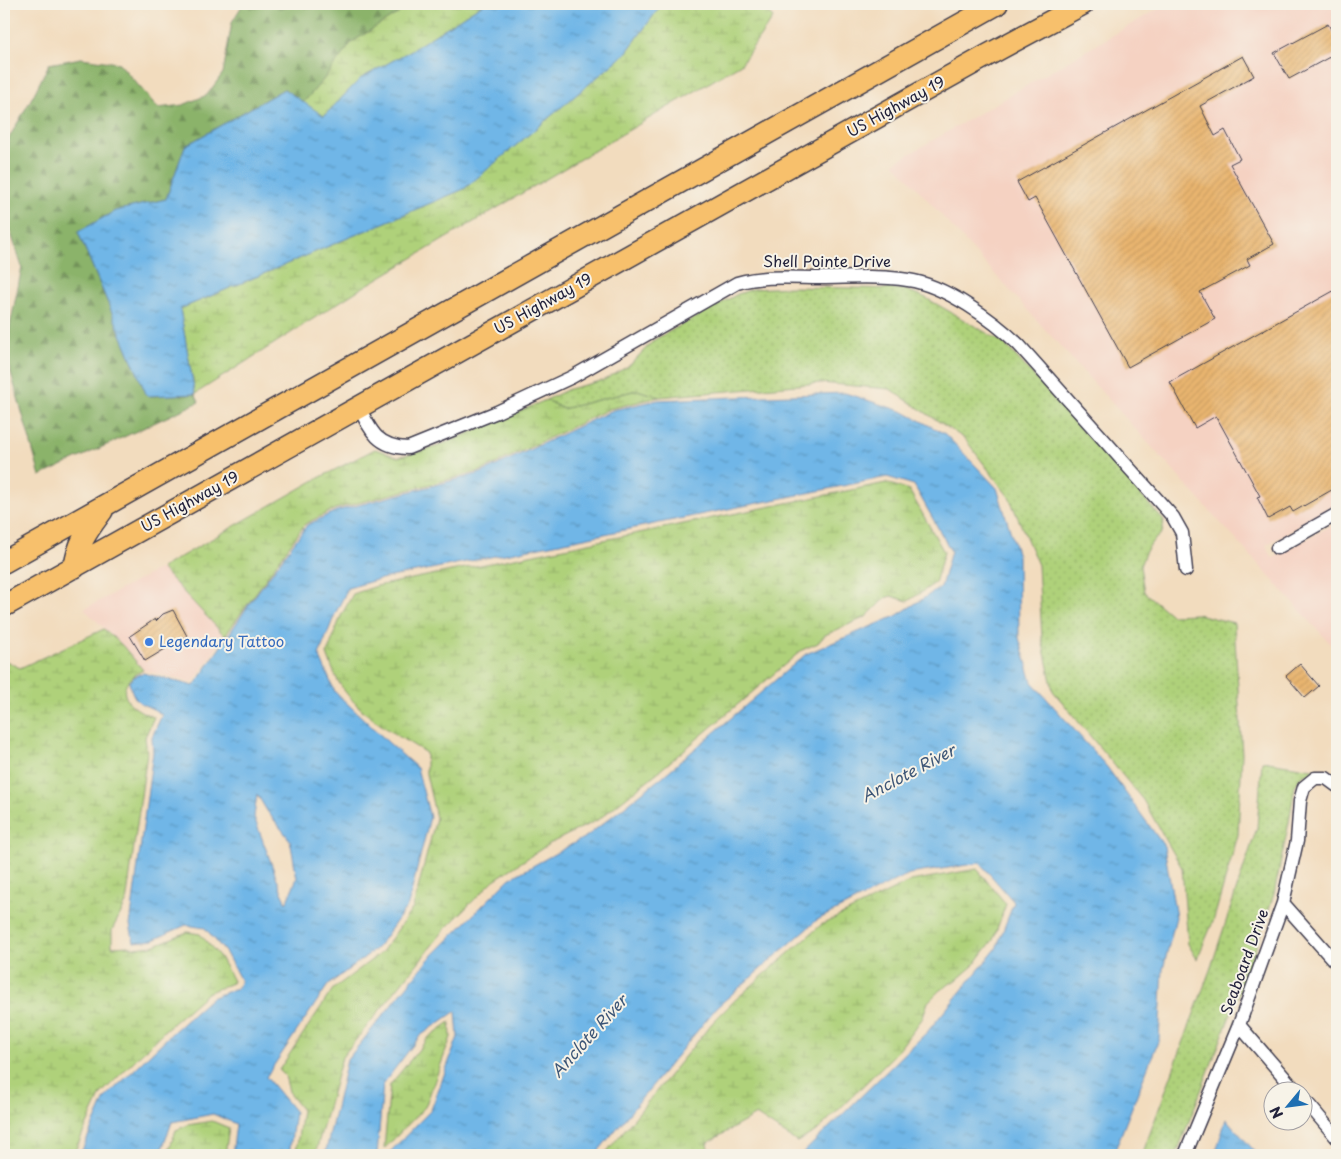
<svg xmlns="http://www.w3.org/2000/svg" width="1341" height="1159" font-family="'Playpen Sans',sans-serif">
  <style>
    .built { fill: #f5d2c2 }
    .green { fill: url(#green-dots); stroke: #687a5a }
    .forest { fill: url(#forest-firs); stroke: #566a52 }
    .wetland { fill: url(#wetland-marsh); stroke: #687a5a }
    .water { fill: url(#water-ripples); stroke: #486c91; fill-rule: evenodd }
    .building { fill: url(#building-hatch) }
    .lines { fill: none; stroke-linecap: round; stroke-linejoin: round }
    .minor-casing { stroke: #413e4f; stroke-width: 15 }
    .trunk-casing { stroke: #413e4f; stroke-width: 24 }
    .minor { stroke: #fff; stroke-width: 12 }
    .trunk { stroke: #f7c06c; stroke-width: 21 }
    .shop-dot { fill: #3f7fe0; stroke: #f7f3e8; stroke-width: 2 }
    .labels { text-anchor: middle; stroke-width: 4; stroke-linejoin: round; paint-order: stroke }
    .street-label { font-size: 15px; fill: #22223b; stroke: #f7f3e8 }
    .shop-label { font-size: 15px; fill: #366cbe; stroke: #f7f3e8; text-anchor: start }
    .water-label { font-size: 16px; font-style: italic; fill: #3d5677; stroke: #f7f3e8 }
  </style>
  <defs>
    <pattern id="green-dots" width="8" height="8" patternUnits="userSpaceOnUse" patternTransform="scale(1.25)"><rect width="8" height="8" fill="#afd17a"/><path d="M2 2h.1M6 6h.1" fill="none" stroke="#96b36a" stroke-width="1.8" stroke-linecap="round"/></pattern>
    <pattern id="forest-firs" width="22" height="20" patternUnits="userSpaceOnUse" patternTransform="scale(1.25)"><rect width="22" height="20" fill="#8bb36a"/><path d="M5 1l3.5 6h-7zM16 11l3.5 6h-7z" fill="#719158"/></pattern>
    <pattern id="wetland-marsh" width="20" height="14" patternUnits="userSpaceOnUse" patternTransform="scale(1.25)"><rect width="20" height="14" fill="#afd17a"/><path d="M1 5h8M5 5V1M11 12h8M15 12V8" fill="none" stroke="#96b36a"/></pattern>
    <pattern id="water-ripples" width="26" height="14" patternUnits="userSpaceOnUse" patternTransform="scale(1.25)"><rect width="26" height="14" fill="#6fb6e7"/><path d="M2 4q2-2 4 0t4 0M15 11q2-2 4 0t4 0" fill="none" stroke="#5b94bc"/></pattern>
    <pattern id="building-hatch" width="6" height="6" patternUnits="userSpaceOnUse" patternTransform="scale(1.25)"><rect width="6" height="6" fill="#e9b56f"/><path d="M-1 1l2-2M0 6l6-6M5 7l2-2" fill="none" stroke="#c89b61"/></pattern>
  </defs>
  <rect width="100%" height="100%" fill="#f7f3e8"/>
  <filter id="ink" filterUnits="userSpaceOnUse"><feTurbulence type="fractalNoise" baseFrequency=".02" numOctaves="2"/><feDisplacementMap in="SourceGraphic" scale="10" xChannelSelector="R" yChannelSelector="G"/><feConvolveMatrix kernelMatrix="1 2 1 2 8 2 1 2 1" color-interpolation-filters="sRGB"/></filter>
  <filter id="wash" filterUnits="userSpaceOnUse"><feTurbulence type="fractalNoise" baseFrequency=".0096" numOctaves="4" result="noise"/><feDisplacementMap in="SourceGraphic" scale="20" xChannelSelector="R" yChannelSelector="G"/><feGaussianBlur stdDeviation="1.12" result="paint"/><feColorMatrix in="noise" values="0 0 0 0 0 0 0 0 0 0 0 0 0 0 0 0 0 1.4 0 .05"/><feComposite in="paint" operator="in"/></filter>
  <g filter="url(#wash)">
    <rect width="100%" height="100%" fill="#f2dcbe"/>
    <path class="built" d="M1166,4H1337V505L1266,545L1273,558L1337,522V651L894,163Z
      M161,568L225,636L193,683L143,670L122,645L84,609Z"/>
    <path class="green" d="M791,287L904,289L926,298L1004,343L1164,521L1162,533L1152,542L1145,553L1140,566L1144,592L1171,615L1197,614L1234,623L1242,754L1238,835L1213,922L1197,959L1188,944L1182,868L1143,800L1053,691L1042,639L1038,565L1009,497L965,439L890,389L820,383L659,397L637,390L563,409L546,400L569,389L604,380L630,365L654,340L738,294L753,289Z
      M1262,761L1319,770L1302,775L1295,786L1289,822L1274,894L1251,962L1176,1155H1142L1210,970L1257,828Z"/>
    <path class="forest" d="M243,4H413L352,42L324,79L303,103L284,89L185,146L166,199L115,211L78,232L147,396L195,394L199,402L40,476L7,359L10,326L22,267L7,221L4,181V158L9,138L34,94L49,64L81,58L119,63L158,108L183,105L207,95L223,73L232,22Z"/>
    <path class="wetland" d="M413,4H483L410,51L360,79L324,117L303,103L324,79L352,42Z
      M662,4H760L773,18L741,64L360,289L195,394L180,309L464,189L626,53Z
      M637,390L659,397L609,409L481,471L335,509L305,524L225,636L161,568L315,480L375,449L398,457L436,447L546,400L563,409Z
      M886,483L909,490L944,552L935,583L908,601L891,596L885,598L866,617L825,635L818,643L802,650L658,772L599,819L549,844L494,880L446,928L342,1057L315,1155H297L296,1153L302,1110L290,1095L285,1076L279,1070L333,989L382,952L413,908L436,818L426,774V753C394,733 356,714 337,679C333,671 330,662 327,654L341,616L353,594L377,586Z
      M104,629L122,645L143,670C110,688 126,707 154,717L145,737L147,753L126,903L112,930V947L129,946L135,948L153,946L187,932L200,934L220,957L233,981L232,983L207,993L166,1029L101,1094L73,1155H4V660L20,668Z
      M977,869L1006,904L993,940L974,965L959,978L940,990L928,1002L922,1019L896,1053L818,1130L797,1142L756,1115L707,1143L709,1155H604L713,1022L734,1001L821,925L911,881Z
      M450,1022L451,1037L425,1107L384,1149L390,1085L429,1037Z
      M212,1121L229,1128L225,1155H167L176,1130L188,1125Z"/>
    <path class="water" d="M483,4H662L626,53L464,189L180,309L195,394L147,396L78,232L115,211L166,199L185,146L284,89L324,116L360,79L410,51Z
      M845,393L904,412L945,434L997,488L1018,556L1019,638L1032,682L1107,767L1164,846L1176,917L1163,969L1159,1039L1113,1155H801L928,1031L996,949L1014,902L980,863L909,874L817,920L717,1007L595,1155H387L431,1110L458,1037L456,1011L420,1036L383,1084L377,1155H325L347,1060L428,960L509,879L587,836L662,777L806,654L896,616L941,587L951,551L914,485L887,477L376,580L348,588L335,614L319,655L335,692L389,743L417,768L430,817L408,905L378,947L328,985L266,1077L295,1112L289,1155H232L236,1124L213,1114L172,1122L160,1155H80L105,1098L171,1034L211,998L237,988L241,981L226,953L205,928L186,925L153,940L134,942L130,925L153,752L152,737L162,715C145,701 136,710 129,682L134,677L143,673L194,686L252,600L307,525L336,511L481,473L613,410L658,400ZM257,794L267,811L290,840L297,878L286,903L254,817Z
      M1226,1119L1258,1155H1215Z"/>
    <g id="blocks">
      <path class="building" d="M1328,24L1337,40V53L1289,79L1274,53Z
        M1243,56L1254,76L1200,106L1215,136L1225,130L1240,159L1230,164L1274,244L1247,259L1250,265L1200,292L1215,319L1128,367L1035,198L1028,202L1017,182Z
        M1337,289V487L1293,512L1290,507L1268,519L1257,497L1260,496L1216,416L1195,428L1170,382Z
        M173,610L187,636L145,661L130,636L155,619L156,621L163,614Z
        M1300,664L1319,686L1305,698L1286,676Z"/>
    </g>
  </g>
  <g filter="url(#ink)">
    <use href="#blocks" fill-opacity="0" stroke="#413e4f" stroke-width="1"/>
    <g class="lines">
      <defs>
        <path id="minor" d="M359,407C371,432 378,447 408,448L497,412L572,377L737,283C764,275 793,278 821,278C849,278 880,275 908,280C945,285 993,320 1019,345L1173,517L1182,533L1186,570
          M1277,548L1337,514
          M1283,903L1337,964
          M1239,1025L1297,1092
          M1304,1099L1337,1138
          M1185,1155L1239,1025L1283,903L1297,841L1300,801L1304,787L1315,778H1326L1337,786"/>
        <path id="trunk" d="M4,562L997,4
          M75,567C78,542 88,530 102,511
          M4,606L988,55L1083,4"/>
      </defs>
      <use href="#minor" class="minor-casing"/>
      <use href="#trunk" class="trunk-casing"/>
      <use href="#minor" class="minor"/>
      <use href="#trunk" class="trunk"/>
    </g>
  </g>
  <circle class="shop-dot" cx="149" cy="642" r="5"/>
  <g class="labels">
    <g class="street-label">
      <text transform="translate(896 107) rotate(-29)" y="5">US Highway 19</text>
      <text x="827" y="267">Shell Pointe Drive</text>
      <text transform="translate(543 304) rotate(-29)" y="5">US Highway 19</text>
      <text transform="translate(190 502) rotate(-29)" y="5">US Highway 19</text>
      <text transform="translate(1245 962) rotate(-70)" y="5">Seaboard Drive</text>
    </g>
    <g class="shop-label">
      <text x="159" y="647">Legendary Tattoo</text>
    </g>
    <g class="water-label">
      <text transform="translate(908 773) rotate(-28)" y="6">Anclote River</text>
      <text transform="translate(589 1036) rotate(-48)" y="6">Anclote River</text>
    </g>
  </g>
  <rect width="1341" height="1159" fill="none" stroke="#f7f3e8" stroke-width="20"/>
  <g transform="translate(1288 1106) rotate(241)"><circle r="24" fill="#f7f3e8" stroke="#a29fa3"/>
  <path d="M0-4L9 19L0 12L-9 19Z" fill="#1f6fb2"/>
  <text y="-8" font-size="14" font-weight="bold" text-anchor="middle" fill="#22223b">N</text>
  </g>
</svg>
